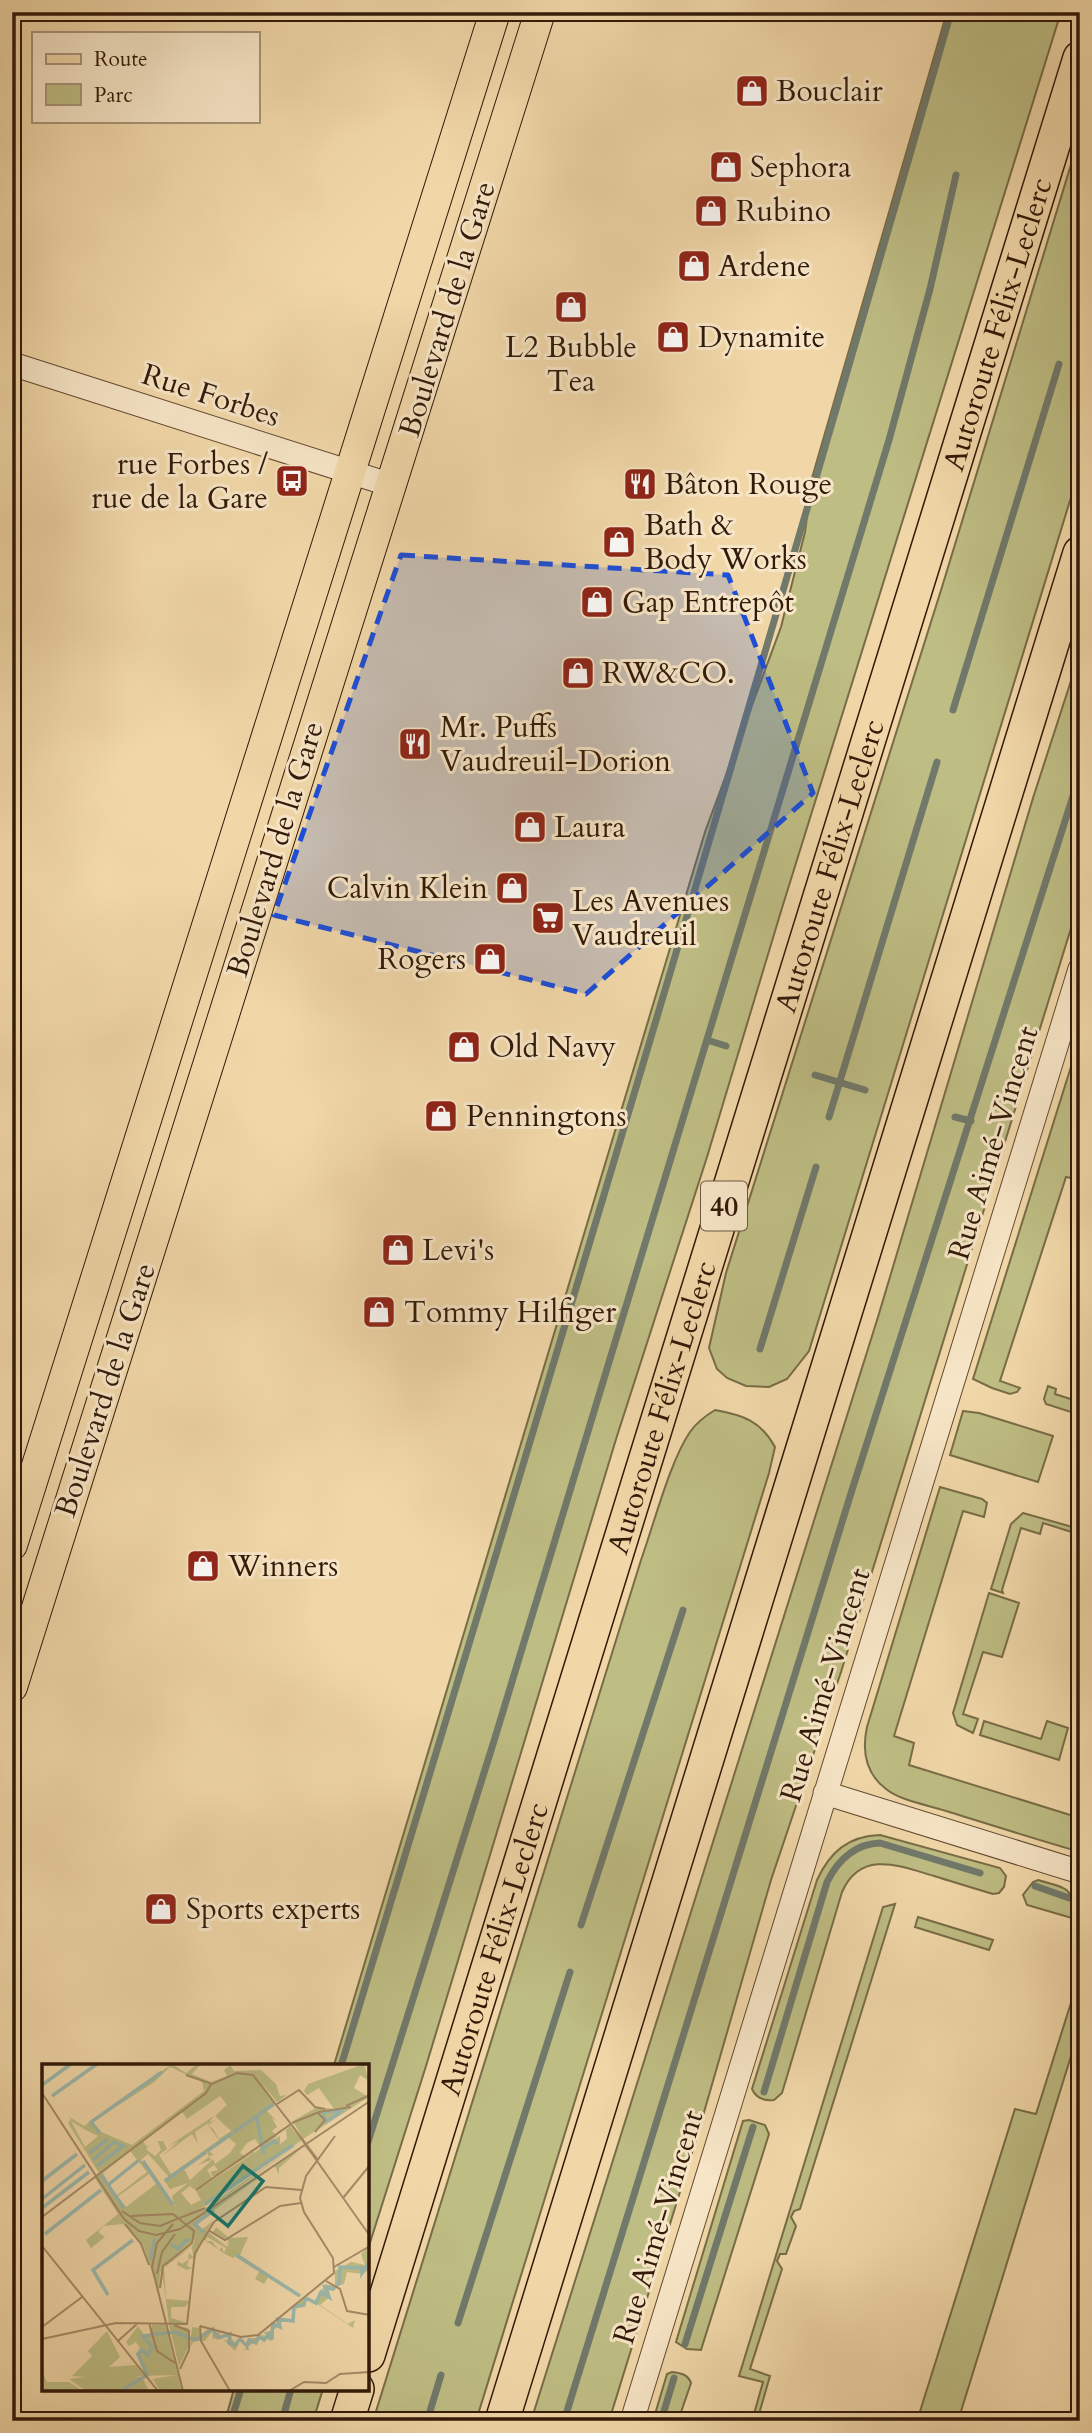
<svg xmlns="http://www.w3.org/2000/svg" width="1092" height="2433" font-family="Cardo,serif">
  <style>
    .green { fill: #bebd84; stroke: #786c46; stroke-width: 2 }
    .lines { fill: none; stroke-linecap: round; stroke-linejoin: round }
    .stream { stroke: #71796b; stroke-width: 7 }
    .minor-casing { stroke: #624931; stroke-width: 25 }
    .major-casing { stroke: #321a09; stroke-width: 32 }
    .highway-casing { stroke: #321a09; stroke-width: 36 }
    .minor { stroke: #f6e5c6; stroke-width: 23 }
    .major { stroke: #f1d7a8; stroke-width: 30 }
    .highway { stroke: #f1d7a8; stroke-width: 33 }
    .marked { fill: #1d4ed8; fill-opacity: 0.2; stroke: #1d4ed8; stroke-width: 5; stroke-dasharray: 14 9; stroke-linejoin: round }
    .labels { text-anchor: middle; stroke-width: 6; stroke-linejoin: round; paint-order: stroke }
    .shield { fill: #f6e5c6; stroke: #6d5742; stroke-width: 2 }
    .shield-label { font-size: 28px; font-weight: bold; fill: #321a09 }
    .poi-label { font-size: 30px; fill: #321a09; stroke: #f6e5c6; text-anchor: start }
    .street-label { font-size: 30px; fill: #321a09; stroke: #f6e5c6 }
    .inset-river { fill: none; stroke: #9bb8ad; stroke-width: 3.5 }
    .inset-road { fill: none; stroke: #a58b68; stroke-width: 2 }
    .view { fill: #0f766e; fill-opacity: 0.15; stroke: #0f766e; stroke-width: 3.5 }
    .inset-edge { fill: none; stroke: #321a09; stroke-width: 3.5 }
  </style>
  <rect width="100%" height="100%" fill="#f1d7a8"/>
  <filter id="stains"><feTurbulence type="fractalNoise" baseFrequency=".00286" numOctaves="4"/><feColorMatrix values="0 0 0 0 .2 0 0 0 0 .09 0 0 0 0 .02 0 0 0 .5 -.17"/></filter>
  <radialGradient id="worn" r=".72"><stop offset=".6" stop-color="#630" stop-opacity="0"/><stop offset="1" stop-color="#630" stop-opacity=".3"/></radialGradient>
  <path class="green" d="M947,12H1061L782,908L707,1157L617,1436L426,2066L368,2249V2066L334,2065L705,832L781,627L805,532L812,478Z
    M1080,135V468L809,1351L787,1379L769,1387L746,1386L727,1378L717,1369L709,1348L726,1273L942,587Z
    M1080,653V899L841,1672L771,1880L696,2140L609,2421H531L878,1317L1033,798Z
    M1080,1038V1129L1074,1147L1080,1148V1180L1066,1177L1000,1381L1020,1388L1017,1392L1010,1394L992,1388L973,1379Z
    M1048,1386L1056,1389L1055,1394L1080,1402V1415L1046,1404L1044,1399Z
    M715,1410C743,1415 761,1421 775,1447L769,1473L476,2421H373L641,1560C654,1524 670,1461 690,1432C697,1422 705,1416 715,1410Z
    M963,1411L979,1413L1053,1436L1038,1482L950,1455Z
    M940,1487L982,1499L987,1503L984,1517L963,1511L894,1736L914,1743L909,1765L1080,1818V1852C1035,1839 991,1825 946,1811C928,1805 901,1801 886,1789C865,1773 862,1750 867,1727Z
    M1023,1513L1076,1528L1079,1532L1078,1534L1043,1523L1040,1534L1021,1528L1002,1590L1003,1593L991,1589L1011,1524Z
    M989,1593L1019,1603L1002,1657L983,1652L963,1714L978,1719L973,1733L957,1725L953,1713Z
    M984,1721L1041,1739L1047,1721L1068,1728L1059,1760L980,1735Z
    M880,1835L1000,1868L1006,1876L1004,1887L999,1893L993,1894C973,1888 953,1882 934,1876C900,1866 861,1849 842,1892L782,2093L774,2100C764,2101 756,2098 752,2089L817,1880C830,1852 848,1836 880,1835Z
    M1038,1880C1063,1888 1070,1884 1076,1911L1072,1918L1027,1905L1023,1895L1033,1882Z
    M895,1904L800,2209L794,2211L791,2217L796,2226L786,2254H780L777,2261L782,2269L750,2369L770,2376L757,2421H752L763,2382L739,2376L883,1907Z
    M918,1917L993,1940L989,1950L915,1927Z
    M1080,1974V2027L958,2421H917L1015,2109L1036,2114Z
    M749,2120L765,2125L769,2134L701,2350L687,2349L676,2342L743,2121Z
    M672,2372C680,2373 688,2374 691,2383L678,2421H653L667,2374Z
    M234,2389H323L313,2421H225Z"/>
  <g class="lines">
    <path class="stream" d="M953,710L1059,364
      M707,1040L726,1046
      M815,1075L865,1090
      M829,1117L937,762
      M955,1117L971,1121
      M760,1349L816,1167
      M1035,1886L1069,1898
      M581,1925L683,1610
      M341,2066C549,1383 754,699 951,12
      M764,2092L827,1882C838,1860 854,1844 880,1843L980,1873
      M368,2142L494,1741L889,440L930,289L956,175
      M458,2323L570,1972
      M685,2344L753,2127
      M231,2421L241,2389
      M282,2421L291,2389
      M427,2421L441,2375
      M564,2421L852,1490L1080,774
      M661,2421L674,2378"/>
    <defs>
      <path id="minor" d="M12,364L391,485
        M825,1793L1080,1872
        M632,2421L1080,969"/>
      <path id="major" d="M12,1545L495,12
        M12,1687L540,12"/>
      <g id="highway">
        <path id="s1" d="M368,2355L1080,58"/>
        <path d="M347,2421L357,2389"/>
        <path d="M502,2421L1080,553"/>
      </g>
    </defs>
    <use href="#minor" class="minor-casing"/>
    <use href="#major" class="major-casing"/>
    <use href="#highway" class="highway-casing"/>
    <use href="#minor" class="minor"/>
    <use href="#major" class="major"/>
    <use href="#highway" class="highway"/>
  </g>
  <path class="marked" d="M401,555L728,575L813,793L586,994L274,915Z"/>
  <defs>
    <symbol id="shop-square" viewBox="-11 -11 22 22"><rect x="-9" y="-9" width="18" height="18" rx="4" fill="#8f2418" stroke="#f6e5c6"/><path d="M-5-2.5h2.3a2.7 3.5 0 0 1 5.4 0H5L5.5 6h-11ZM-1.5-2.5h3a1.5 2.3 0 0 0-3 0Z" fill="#fff"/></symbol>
    <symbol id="bus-square" viewBox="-11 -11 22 22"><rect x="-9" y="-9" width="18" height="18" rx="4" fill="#8f2418" stroke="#f6e5c6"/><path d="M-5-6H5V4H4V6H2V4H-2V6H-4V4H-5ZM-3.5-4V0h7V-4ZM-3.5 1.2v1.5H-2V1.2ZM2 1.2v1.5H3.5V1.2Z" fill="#fff"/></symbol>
    <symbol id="restaurant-square" viewBox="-11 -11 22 22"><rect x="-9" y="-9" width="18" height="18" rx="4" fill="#8f2418" stroke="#f6e5c6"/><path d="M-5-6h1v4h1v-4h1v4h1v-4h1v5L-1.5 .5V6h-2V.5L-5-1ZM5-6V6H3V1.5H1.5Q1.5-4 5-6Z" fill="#fff"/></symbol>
    <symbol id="supermarket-square" viewBox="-11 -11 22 22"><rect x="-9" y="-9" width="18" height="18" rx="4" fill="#8f2418" stroke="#f6e5c6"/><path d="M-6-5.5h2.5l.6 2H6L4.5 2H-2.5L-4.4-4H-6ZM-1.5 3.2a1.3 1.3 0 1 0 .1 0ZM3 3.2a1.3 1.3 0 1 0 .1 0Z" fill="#fff"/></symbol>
  </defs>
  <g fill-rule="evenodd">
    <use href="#shop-square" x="733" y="72" width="38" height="38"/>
    <use href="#shop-square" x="707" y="148" width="38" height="38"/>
    <use href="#shop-square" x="692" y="192" width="38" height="38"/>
    <use href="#shop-square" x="675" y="247" width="38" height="38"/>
    <use href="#shop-square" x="552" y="288" width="38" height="38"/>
    <use href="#shop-square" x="654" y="318" width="38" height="38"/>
    <use href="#bus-square" x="273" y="462" width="38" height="38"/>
    <use href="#restaurant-square" x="621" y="465" width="38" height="38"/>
    <use href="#shop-square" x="600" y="523" width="38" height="38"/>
    <use href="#shop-square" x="578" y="583" width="38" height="38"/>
    <use href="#shop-square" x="559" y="654" width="38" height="38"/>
    <use href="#restaurant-square" x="396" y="725" width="38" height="38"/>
    <use href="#shop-square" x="511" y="808" width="38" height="38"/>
    <use href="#shop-square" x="493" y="869" width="38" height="38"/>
    <use href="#supermarket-square" x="529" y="899" width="38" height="38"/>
    <use href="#shop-square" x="471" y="940" width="38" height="38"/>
    <use href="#shop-square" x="445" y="1028" width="38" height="38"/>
    <use href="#shop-square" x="422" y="1097" width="38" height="38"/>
    <use href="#shop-square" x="379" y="1231" width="38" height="38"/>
    <use href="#shop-square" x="360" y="1293" width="38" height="38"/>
    <use href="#shop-square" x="184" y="1547" width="38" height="38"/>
    <use href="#shop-square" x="142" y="1890" width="38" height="38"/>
  </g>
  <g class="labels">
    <rect class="shield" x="701" y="1181.5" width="46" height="49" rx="5"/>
    <g class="shield-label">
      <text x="724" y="1216">40</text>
    </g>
    <g class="poi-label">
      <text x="776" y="101">Bouclair</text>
      <text x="750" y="177">Sephora</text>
      <text x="736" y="221">Rubino</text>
      <text x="718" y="276">Ardene</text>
      <text x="698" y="347">Dynamite</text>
      <text x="571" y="357" text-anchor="middle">L2 Bubble<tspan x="571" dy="34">Tea</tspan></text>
      <text x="268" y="474" text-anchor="end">rue Forbes /<tspan x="268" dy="34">rue de la Gare</tspan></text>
      <text x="664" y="494">Bâton Rouge</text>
      <text x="644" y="535">Bath &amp;<tspan x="644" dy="34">Body Works</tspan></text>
      <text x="622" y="612">Gap Entrepôt</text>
      <text x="602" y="683">RW&amp;CO.</text>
      <text x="440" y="737">Mr. Puffs<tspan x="440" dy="34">Vaudreuil-Dorion</tspan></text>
      <text x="554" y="837">Laura</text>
      <text x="488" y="898" text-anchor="end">Calvin Klein</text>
      <text x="572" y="911">Les Avenues<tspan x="572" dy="34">Vaudreuil</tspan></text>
      <text x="466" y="969" text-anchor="end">Rogers</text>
      <text x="489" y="1057">Old Navy</text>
      <text x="466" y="1126">Penningtons</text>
      <text x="422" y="1260">Levi's</text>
      <text x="404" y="1322">Tommy Hilfiger</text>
      <text x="228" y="1576">Winners</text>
      <text x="186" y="1919">Sports experts</text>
    </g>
    <g class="street-label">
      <text transform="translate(447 309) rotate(-73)" y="10">Boulevard de la Gare</text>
      <text dy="10" stroke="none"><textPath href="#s1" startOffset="2126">Autoroute Félix-Leclerc</textPath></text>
      <text transform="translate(211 395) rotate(18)" y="10">Rue Forbes</text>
      <text transform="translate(275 849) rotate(-73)" y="10">Boulevard de la Gare</text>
      <text dy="10" stroke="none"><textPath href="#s1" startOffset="1559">Autoroute Félix-Leclerc</textPath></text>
      <text transform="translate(993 1143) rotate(-73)" y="10">Rue Aimé-Vincent</text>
      <text transform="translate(105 1390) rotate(-72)" y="10">Boulevard de la Gare</text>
      <text dy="10" stroke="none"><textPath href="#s1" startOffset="992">Autoroute Félix-Leclerc</textPath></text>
      <text transform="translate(825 1685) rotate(-73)" y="10">Rue Aimé-Vincent</text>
      <text dy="10" stroke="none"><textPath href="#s1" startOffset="425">Autoroute Félix-Leclerc</textPath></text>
      <text transform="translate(658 2227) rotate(-73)" y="10">Rue Aimé-Vincent</text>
    </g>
  </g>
  <g transform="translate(42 2064)">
    <rect width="327" height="327" fill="#f1d7a8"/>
    <path d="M130,0L144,9L155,0H159L150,10L169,18L185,12L182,6L188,1L192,7L219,6L234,20L238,32L245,31L235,38L219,18L234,40L224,46L235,57L230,54L235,63L230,67L235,72L219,84L213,75L205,79L198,89L204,93L210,89L207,84L212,89L171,113L168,108L176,106L172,101L165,106L170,114L153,126L148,122L139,129L149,141L159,136L154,127L238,72V80L245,75L244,66L238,72L248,62L260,76L165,141L128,160L167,142L261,77L135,167L263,80L269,90L262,82L237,104V111L233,102L153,160L160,165L171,157L165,167L185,183L188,178L184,181L187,177L171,168L174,163L187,174L206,173L198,191L260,232L227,212L222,220L213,215L218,206L194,191L191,194L183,190L177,186L180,183L182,189L184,184L165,173L164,177H170L176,185L162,176V172L151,199V194L147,195L145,202L150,204L151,200V204L145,206L135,201L136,197L140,200L146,196L147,189L151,193L150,182L122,204L124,235L148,237L143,243H129V254L146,259H127L120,207L126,198L151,181L153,175L121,201L118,210L117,229L102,184L81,160L62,162L56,168L63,173L49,184L44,176L76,150L52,113L57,109L26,59L29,55L26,52L42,62ZM128,3L160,18L162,27L90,81L52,65L50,58L111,19ZM178,32L185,41L173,52L189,67L177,75L171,65L164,59L168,60L175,55L167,59L172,52L125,83L137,77L120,92L150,70L156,80L153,68L165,60L177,76L129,110L117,91L125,85L121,77H116L119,86L113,92L105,86L113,94L97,78L104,85L109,80L105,83L101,77L110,69L140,48L145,55ZM29,57L42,65L56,72L43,83ZM186,73L194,80L188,89L173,100L171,95L148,116L142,105L165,88L167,93L156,101L169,96L167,92L172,91L167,87ZM88,87L105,108L74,132L61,109ZM106,90L127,113L122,116L128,125L146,119L130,132L133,143L99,96ZM107,110L114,120L84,143L75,133ZM322,0L327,17L318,11L312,24L327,33L261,75L251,57L275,43L292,45L277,24L265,31L262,27L266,20ZM327,182V206L320,210L305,208L302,220L287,225L288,233L278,241L306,260L313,256L311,264L265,233L274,238L283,220L293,222V207L309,198L305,197L323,201L319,190ZM263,235L262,241L253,243L251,256L240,258L232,266V275L216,276L205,283L208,286H201L205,284L198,277L193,287L181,275L185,277L188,272L171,275L170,267L163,277H152L148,284L150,263L157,264L158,272L167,264L175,270L178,266V272L186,269L193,279L196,275L205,280L208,274H222L219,271L224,272L222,268L229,267L237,254L250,256L252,240ZM110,261H123L140,327H118L111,315L135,311L94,312L100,313L107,327H44L27,315L44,313L30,312L50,292L46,287L65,267L78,293L67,303L93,301L104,310L94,290L98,284L94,278L87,282L84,278L96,262L102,271L108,270ZM127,261L147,264L146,284L137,302ZM0,306L5,318H27L41,327H0Z" fill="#bebd84" fill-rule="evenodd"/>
    <path class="inset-river" d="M0,21L29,0M10,32L55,0M299,47L297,49L284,58L281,48ZM215,53L220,83M192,68L232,40M58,69L49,58L120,8M165,87L191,69M47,89L66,75M222,90L220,85L232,77L236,80M51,96L72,78L81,82L55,102M101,97L131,141M59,111L82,144M0,117L35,90M123,117L164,88M66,121L97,96M0,135L43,101M163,140L251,81M0,144L47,108M162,169L153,160L172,146M3,170L59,126M129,180L136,185L144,176L148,177M194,191L258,232M108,196L113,174M66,231L51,206L91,176M264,234L274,239L279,228L287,233L283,223L291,225L297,219L298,203L320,204V209L328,197M79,327L105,311L96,290L100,286L106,291L110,283L101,272L132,268L153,276L171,265L176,274L188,270L187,279L193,281L198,275L205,282L207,276L214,279L217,272L222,276L227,270L229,276L231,260L238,263L236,255L251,257L252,243L262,241L263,234"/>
    <path class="inset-road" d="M144,11L170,20L195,9L211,11L249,60L154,126M0,29L82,155L97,167L114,171L138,165L328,37M235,40L257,26L273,43L283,45M304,42L328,31M250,59L277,48L309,43M273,68L283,56L276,49M275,97L328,172M275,97L249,60L276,96M301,134L328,101M80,147L98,159L118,162L163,144M89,152L131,150L152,167L150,179L121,202L118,224M0,153L164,29L169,20M83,160L99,180L107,201M131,160L115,179L110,203L141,327M166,166L183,176L238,142L259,139M0,182L116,327M292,203L328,182M115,210L120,188L133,170M284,217L298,225L305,247L328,251M107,259L115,287L133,299M132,261L147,267V286L138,305M158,262L159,277L188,327M158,262L199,273L216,271L292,209L291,194L262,148L258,134L264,112L293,72M0,263L40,233M0,275L74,259L145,260L153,189L172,158L224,123L260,126M76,277L95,260M247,327L262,318L284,319L298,310L328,308"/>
    <path class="view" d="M201,102L221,117L186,162L166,146Z"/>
    <rect width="327" height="327" class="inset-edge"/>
  </g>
  <rect width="1092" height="2433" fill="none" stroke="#f1d7a8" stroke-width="42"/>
  <rect x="14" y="14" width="1064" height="2405" fill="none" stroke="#321a09" stroke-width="3.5"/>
  <rect x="21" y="21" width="1050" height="2391" fill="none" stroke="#321a09" stroke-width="2"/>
  <rect x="32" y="32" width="228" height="91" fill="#f6e5c6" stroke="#a8947a" stroke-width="2"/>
  <rect x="46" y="54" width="35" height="10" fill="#f1d7a8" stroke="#a8947a" stroke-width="2"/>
  <text x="94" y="66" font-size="21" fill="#321a09">Route</text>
  <rect x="46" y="84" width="35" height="21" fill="#bebd84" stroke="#a8947a" stroke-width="2"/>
  <text x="94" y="102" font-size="21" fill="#321a09">Parc</text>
  <rect width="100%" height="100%" filter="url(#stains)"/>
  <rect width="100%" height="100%" fill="url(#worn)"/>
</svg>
